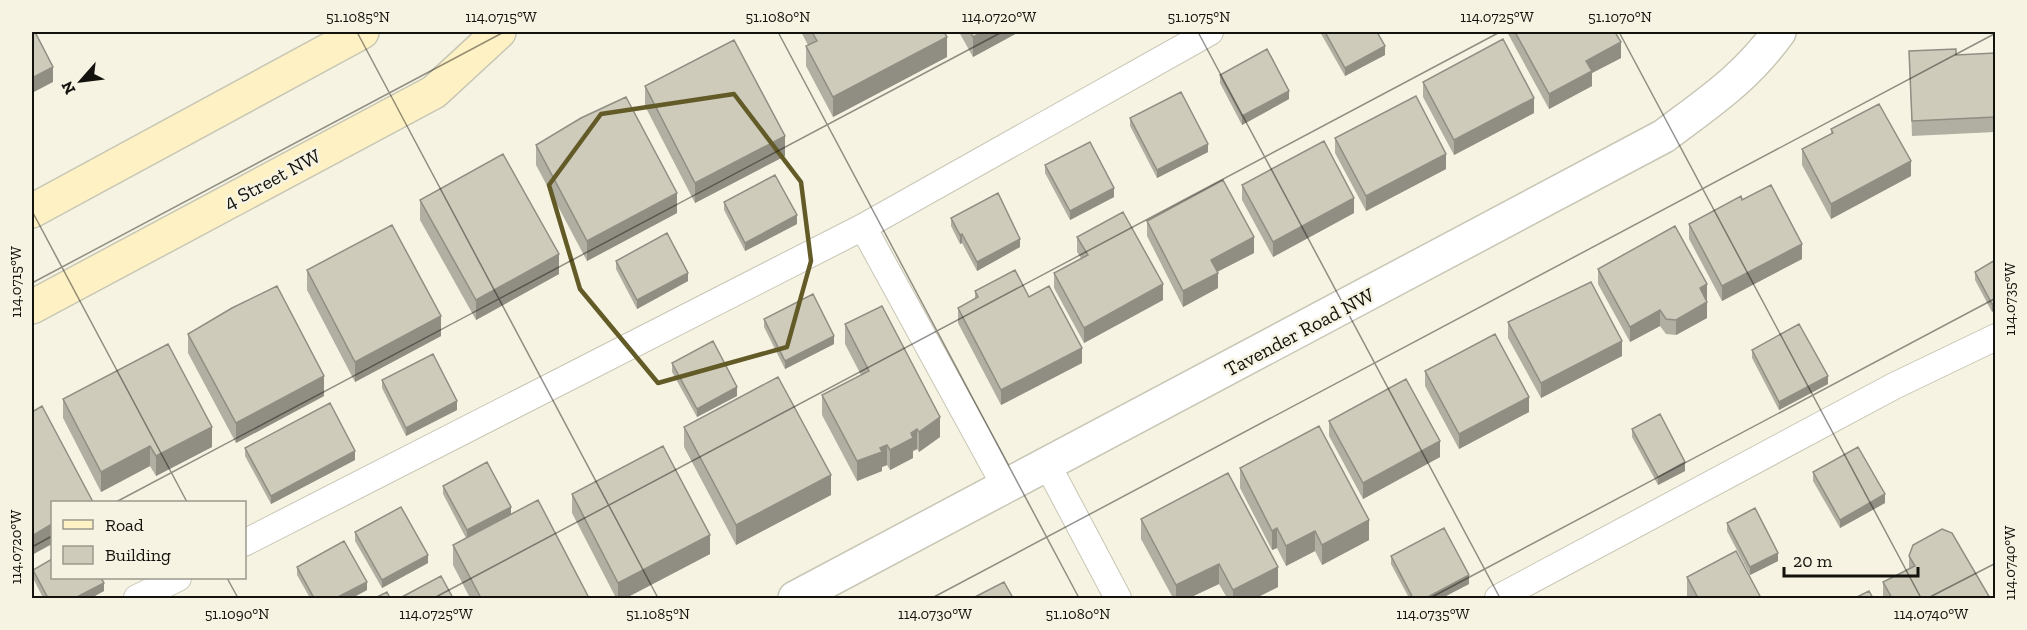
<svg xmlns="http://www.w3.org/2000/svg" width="2027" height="630" font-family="'Zilla Slab',serif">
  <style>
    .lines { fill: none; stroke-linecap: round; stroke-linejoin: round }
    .lane-casing { stroke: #c8c6b5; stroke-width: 28 }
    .street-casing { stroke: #c8c6b5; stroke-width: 36 }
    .secondary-casing { stroke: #c8c6b5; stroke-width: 36 }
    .lane { stroke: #fff; stroke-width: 26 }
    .street { stroke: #fff; stroke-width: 33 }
    .secondary { stroke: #fef2c5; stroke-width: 33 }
    .wall { fill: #b1afa1 }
    .shaded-wall { fill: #908e83 }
    .building { fill: #cecbbb; stroke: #908e83; stroke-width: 1.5 }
    .marked { fill: none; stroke: #635b27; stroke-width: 4.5; stroke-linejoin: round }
    .ticks { fill: none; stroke: #13120d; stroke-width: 1.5; stroke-opacity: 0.45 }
    .labels { text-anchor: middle; stroke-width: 5; stroke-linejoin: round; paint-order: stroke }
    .street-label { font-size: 20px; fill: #13120d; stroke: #f6f3e2 }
    .neatline { fill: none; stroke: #13120d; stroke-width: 2 }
    .ticks-label { font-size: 15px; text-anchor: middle; fill: #13120d }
  </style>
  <rect width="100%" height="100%" fill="#f6f3e2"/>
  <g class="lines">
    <defs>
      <path id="lane" d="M863,227L1005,486
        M1047,464L1118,598
        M244,543L863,227L1210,32
        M137,598L178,578
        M1498,598L1894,386L1996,337"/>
      <path id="street" d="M795,598L1664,136C1709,102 1745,79 1779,32"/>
      <path id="secondary" d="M32,211L362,32
        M32,307L434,92L499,32"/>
    </defs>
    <use href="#lane" class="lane-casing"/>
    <use href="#street" class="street-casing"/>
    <use href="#secondary" class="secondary-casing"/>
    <use href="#lane" class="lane"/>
    <use href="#street" class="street"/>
    <use href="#secondary" class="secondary"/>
  </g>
  <path class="wall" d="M801,32H944L947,57L833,117L806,66V46L808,45Z
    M959,32H1019L973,57Z
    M1320,32H1377L1385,55L1345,76Z
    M1507,32H1615L1621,58L1592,73V86L1549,109Z
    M1909,51L1956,55L1995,53V132L1912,136Z
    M1220,75L1289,99L1242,125L1220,83Z
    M1423,82L1534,113L1454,155L1423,97Z
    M645,86L785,156L695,203L645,106Z
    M1130,118L1208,152L1157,178L1130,126Z
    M1831,129L1911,176L1831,219L1802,165V149L1831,134Z
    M1335,138L1446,169L1366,211L1335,153Z
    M536,145L677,213L587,261L536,165Z
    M1045,165L1114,197L1070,220L1045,173Z
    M1242,185L1354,213L1273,257L1242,200Z
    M420,200L559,274L476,320L420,220Z
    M1742,200L1802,259L1722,301L1689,239V224Z
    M724,202L797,224L745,251L724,210Z
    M951,218L1020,247L977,271L962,243L960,244L951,226Z
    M1147,221L1254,253L1217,272L1218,288L1183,307L1147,236Z
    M1077,237L1163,300L1084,343L1054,288V273L1081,258L1077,252Z
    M1995,260L1992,312L1975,280V272Z
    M616,261L688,281L637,309L616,269Z
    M1598,269L1707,300H1706L1707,318L1676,335L1666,334L1660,326L1630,342L1598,284Z
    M307,270L441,336L355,382L307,290Z
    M975,291L1029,297L1082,363L1001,405L958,323V308L975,299Z
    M764,319L834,344L785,369L764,327Z
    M1508,322L1622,356L1541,398L1508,338Z
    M845,324L940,437L919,452L917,449L913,451V458L890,470L887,465L882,467V471L857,481L822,415V395L861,375L845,344Z
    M188,334L324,396L236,443L188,353Z
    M1752,350L1828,384L1779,410L1752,358Z
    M672,363L737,396L697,417L672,372Z
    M1425,371L1529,412L1459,449L1425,386Z
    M382,380L457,410L406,436L382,388Z
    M63,399L212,447L156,476L150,466L101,492L63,418Z
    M1329,421L1440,457L1363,499L1329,436Z
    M684,427L831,495L736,545L684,447Z
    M1632,429L1685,471L1658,485L1632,437Z
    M245,448L355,460L271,504L245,456Z
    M1240,468L1369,540L1322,565L1315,551L1286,566L1277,548L1272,550L1240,488Z
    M1813,472L1885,503L1840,528L1813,481Z
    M443,486L511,514L589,598H470L453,565V545L466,538L443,494Z
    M572,494L710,554L626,598H616L572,513Z
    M1141,519L1278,587L1256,598H1227L1219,584L1189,598H1173L1141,539Z
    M1727,523L1778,561L1750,575L1727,531Z
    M355,532L428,563L382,588L355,541Z
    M1391,556L1469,584L1442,598H1409L1391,564Z
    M1909,556L1990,598H1884L1883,597V582L1909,568Z
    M297,567L367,590L352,598H310L297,575Z
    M33,570L104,591L91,598H43L33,578Z
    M1687,577L1761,598H1688L1687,597Z"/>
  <path class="shaded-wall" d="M983,32H1019L973,57V37Z
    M947,37V57L833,117V97Z
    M1621,42V58L1592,73V86L1549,109V94L1586,61Z
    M1385,46V55L1345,76V68Z
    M53,67V82L32,93V78Z
    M1289,91V99L1242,125V116Z
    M1534,98V113L1454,155V140Z
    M785,136V156L695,203V183Z
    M1208,144V152L1157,178V170Z
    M1446,154V169L1366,211V196Z
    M1911,161V176L1831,219V204Z
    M1114,188V197L1070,220V211Z
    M677,193V213L587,261V241Z
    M1354,198V213L1273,257V242Z
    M797,215V224L745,251V243Z
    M962,234V243L960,244V235Z
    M1254,237V253L1211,275V260Z
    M1020,239V247L977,271V262Z
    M1802,244V259L1722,301V286Z
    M559,254V274L476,320V300Z
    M688,273V281L637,309V300Z
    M1218,273V288L1183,307V291Z
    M1163,284V300L1084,343V328Z
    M1707,284V300L1700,303V288Z
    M1707,302V318L1676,335V320Z
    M1995,302V310L1992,312V304Z
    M1660,310V326L1630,342V327Z
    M441,316V336L355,382V362Z
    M834,336V344L785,369V361Z
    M1622,341V356L1541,398V383Z
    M1082,348V363L1001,405V390Z
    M324,376V396L236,443V423Z
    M1828,376V384L1779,410V402Z
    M737,387V396L697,417V409Z
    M1529,397V412L1459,449V434Z
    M457,401V410L406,436V428Z
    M940,417V437L919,452V432Z
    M212,427V447L156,476V456Z
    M917,429V449L913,451V458L890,470V450L911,433Z
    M1440,441V457L1363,499V483Z
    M887,445V465L882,467V471L857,481V461Z
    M150,446V466L101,492V472Z
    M355,451V460L271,504V496Z
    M1685,462V471L1658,485V477Z
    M831,475V495L736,545V525Z
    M1885,494V503L1840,528V520Z
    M511,507V515L467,539V530Z
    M1369,520V540L1322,565V545Z
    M52,524V544L32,555V536Z
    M1277,528V548L1272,550V531Z
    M1315,531V551L1286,566V546Z
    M710,535V554L626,598H618V583Z
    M1778,553V561L1750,575V567Z
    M428,555V563L382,588V580Z
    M1219,564V584L1189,598H1176V585Z
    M1278,567V587L1256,598H1233V590Z
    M1469,575V584L1442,598H1426Z
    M367,582V590L352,598H336Z
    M104,583V591L91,598H75Z"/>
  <path class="building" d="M32,32H35L53,67L32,78Z
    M812,32H944L947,37L833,97L806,46L817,41Z
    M970,32H983L973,37Z
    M1325,32H1377L1385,46L1345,68Z
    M1515,32H1615L1621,42L1586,61L1592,71L1549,94Z
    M1503,39L1534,98L1454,140L1423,82Z
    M734,40L785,136L695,183L645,86Z
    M1267,49L1289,91L1242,116L1220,75Z
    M1956,49V55L1995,53V117L1912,121L1909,51Z
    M1181,92L1208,144L1157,170L1130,118Z
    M1416,96L1446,154L1366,196L1335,138Z
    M626,97L677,193L587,241L536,145L581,118Z
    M1879,104L1911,161L1831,204L1802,149L1833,133L1831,129Z
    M1324,141L1354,198L1273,242L1242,185Z
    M1090,142L1114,188L1070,211L1045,165Z
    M503,154L559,254L476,300L420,200Z
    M775,175L797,215L745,243L724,202Z
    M1223,180L1254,237L1211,260L1218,273L1183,291L1147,221Z
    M1771,185L1802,244L1722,286L1689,224L1741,196L1742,200Z
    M998,193L1020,239L977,262L962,234L960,235L951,218Z
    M1123,212L1163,284L1084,328L1054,273L1088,255L1077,237Z
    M392,225L441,316L355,362L307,270Z
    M1675,226L1707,284L1700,288L1707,302L1676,320L1666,319L1660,310L1630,327L1598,269Z
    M667,233L688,273L637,300L616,261Z
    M1995,260V302L1992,304L1975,272Z
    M1015,270L1029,297L1049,286L1082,348L1001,390L958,308L978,297L975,291Z
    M1591,282L1622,341L1541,383L1508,322Z
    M277,286L324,376L236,423L188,334L232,308Z
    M813,294L834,336L785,361L764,319Z
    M882,306L940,417L919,432L917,429L911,433L913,438L890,450L887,445L880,448L882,452L857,461L822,395L869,371L845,324Z
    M1799,324L1828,376L1779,402L1752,350Z
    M1495,334L1529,397L1459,434L1425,371Z
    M713,341L737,387L697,409L672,363Z
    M168,344L212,427L156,456L150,446L101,472L63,399Z
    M433,354L457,401L406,428L382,380Z
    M778,377L831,475L736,525L684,427Z
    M1406,379L1440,441L1363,483L1329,421Z
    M330,403L355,451L271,496L245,448Z
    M42,406L93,502H52V524L32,536V412Z
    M1660,414L1685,462L1658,477L1632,429Z
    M1319,426L1369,520L1322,545L1315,531L1286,546L1277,528L1272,531L1240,468Z
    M663,446L710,535L618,583L572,494Z
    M1858,447L1885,494L1840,520L1813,472Z
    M487,462L511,507L467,530L443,486Z
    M1228,473L1278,567L1233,590L1219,564L1176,585L1141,519Z
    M538,500L589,598H481L453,545Z
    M401,507L428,555L382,580L355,532Z
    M1755,508L1778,553L1750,567L1727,523Z
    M1444,528L1469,575L1426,598H1413L1391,556Z
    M1942,529L1952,533L1990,598H1892L1883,582L1915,566L1909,556L1913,545Z
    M344,541L367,582L336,598H314L297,567Z
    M1736,551L1761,598H1698L1687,577Z
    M52,559V578H101L104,583L75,598H48L33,570Z
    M441,576L453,598H400Z
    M1004,582L1013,598H973Z
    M1869,591L1873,598H1855Z
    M387,592L390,598H375Z"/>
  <path class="marked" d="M734,94L801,182L811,261L787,347L658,383L580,289L549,185L601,114Z"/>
  <path class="ticks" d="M357,32L658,598M778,32L1079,598M1198,32L1500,598M1619,32L1921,598M32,211L187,502M32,283L504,32M116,502L1002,32M32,547L52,536M227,578L238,598M434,598L1500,32M932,598L1996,33M1430,598L1996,298M1928,598L1996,563"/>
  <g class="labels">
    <g class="street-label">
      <text transform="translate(272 179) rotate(-28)" y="7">4 Street NW</text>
      <text transform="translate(1299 332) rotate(-28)" y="7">Tavender Road NW</text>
    </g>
  </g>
  <rect width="2027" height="630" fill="none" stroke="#f6f3e2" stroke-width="66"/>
  <rect x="51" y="501" width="195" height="78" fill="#f6f3e2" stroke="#9b998d" stroke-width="1.5"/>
  <rect x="63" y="520" width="30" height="9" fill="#fef2c5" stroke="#9b998d" stroke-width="1.5"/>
  <text x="105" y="531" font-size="18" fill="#13120d">Road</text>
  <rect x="63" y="546" width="30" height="18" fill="#cecbbb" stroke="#9b998d" stroke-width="1.5"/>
  <text x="105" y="561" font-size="18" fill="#13120d">Building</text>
  <g transform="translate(81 81) rotate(242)" stroke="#f6f3e2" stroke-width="4.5" paint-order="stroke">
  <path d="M0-4.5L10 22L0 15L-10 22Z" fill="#13120d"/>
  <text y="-9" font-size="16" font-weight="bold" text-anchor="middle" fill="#13120d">N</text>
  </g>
  <path d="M1784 567v9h134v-9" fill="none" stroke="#13120d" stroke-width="3"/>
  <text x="1793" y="567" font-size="18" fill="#13120d" stroke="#f6f3e2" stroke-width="4.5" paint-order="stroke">20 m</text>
  <rect x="33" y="33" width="1961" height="564" class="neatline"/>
  <g class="ticks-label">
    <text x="358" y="22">51.1085°N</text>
    <text x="501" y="22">114.0715°W</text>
    <text x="778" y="22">51.1080°N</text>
    <text x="999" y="22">114.0720°W</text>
    <text x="1199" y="22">51.1075°N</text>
    <text x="1497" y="22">114.0725°W</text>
    <text x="1620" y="22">51.1070°N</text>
    <text transform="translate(16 282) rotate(-90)" y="5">114.0715°W</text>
    <text transform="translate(2010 299) rotate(-90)" y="5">114.0735°W</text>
    <text transform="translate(16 547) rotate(-90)" y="5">114.0720°W</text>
    <text transform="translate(2010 563) rotate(-90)" y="5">114.0740°W</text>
    <text x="237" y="619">51.1090°N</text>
    <text x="436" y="619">114.0725°W</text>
    <text x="658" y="619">51.1085°N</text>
    <text x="935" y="619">114.0730°W</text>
    <text x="1078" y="619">51.1080°N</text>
    <text x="1433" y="619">114.0735°W</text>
    <text x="1931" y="619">114.0740°W</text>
  </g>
</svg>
